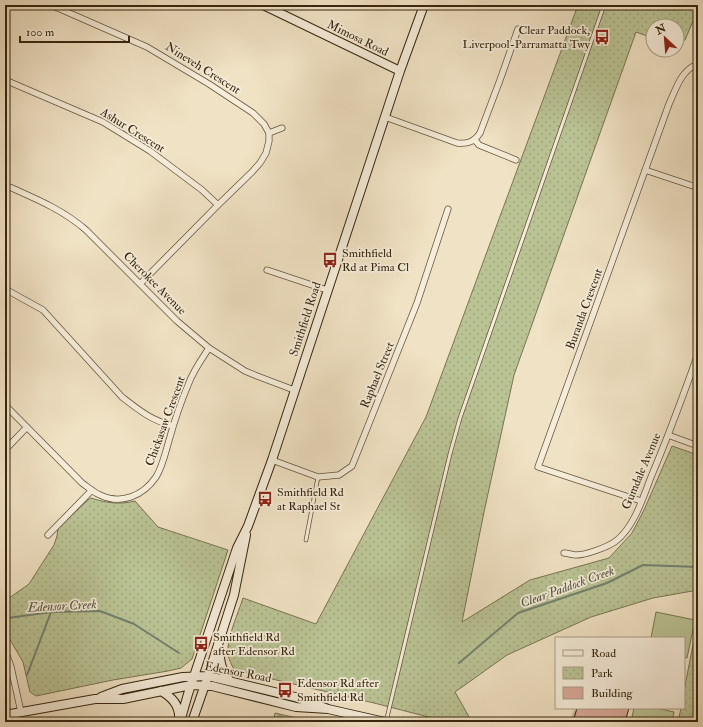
<svg xmlns="http://www.w3.org/2000/svg" width="703" height="727" font-family="'IM FELL Double Pica',serif">
  <style>
    .green { fill: #bac394; stroke: #787452 }
    .forest { fill: url(#forest-firs); stroke: #787452 }
    .park { fill: url(#park-dots); stroke: #787452 }
    .lines { fill: none; stroke-linecap: round; stroke-linejoin: round }
    .stream { stroke: #728170; stroke-width: 2 }
    .building { fill: #d9a797; stroke: #36260f; filter: url(#shadow) }
    .lane-casing { stroke: #64553c; stroke-width: 4.5 }
    .street-casing { stroke: #64553c; stroke-width: 7 }
    .secondary-casing { stroke: #36260f; stroke-width: 10 }
    .lane { stroke: #f5ecd9; stroke-width: 3 }
    .street { stroke: #f5ecd9; stroke-width: 5.5 }
    .secondary { stroke: #f5ecd9; stroke-width: 8 }
    .labels { text-anchor: middle; stroke-width: 3.5; stroke-linejoin: round; paint-order: stroke }
    .poi-label { font-size: 12px; fill: #36260f; stroke: #f5ecd9; text-anchor: start }
    .street-label { font-size: 12px; fill: #36260f; stroke: #f5ecd9 }
    .water-label { font-size: 13px; font-style: italic; fill: #545440; stroke: #f5ecd9 }
  </style>
  <defs>
    <pattern id="forest-firs" width="22" height="20" patternUnits="userSpaceOnUse"><rect width="22" height="20" fill="#bac394"/><path d="M5 1l3.5 6h-7zM16 11l3.5 6h-7z" fill="#a0a77e"/></pattern>
    <pattern id="park-dots" width="8" height="8" patternUnits="userSpaceOnUse"><rect width="8" height="8" fill="#bac394"/><path d="M2 2h.1M6 6h.1" fill="none" stroke="#a0a77e" stroke-width="1.8" stroke-linecap="round"/></pattern>
    <filter id="shadow"><feDropShadow dx="-2.5" dy="2.5" stdDeviation="1" flood-color="#0004"/></filter>
  </defs>
  <rect width="100%" height="100%" fill="#f0e2c4"/>
  <filter id="stains"><feTurbulence type="fractalNoise" baseFrequency=".005" numOctaves="4"/><feColorMatrix values="0 0 0 0 .2 0 0 0 0 .09 0 0 0 0 .02 0 0 0 .5 -.17"/></filter>
  <radialGradient id="worn" r=".72"><stop offset=".6" stop-color="#630" stop-opacity="0"/><stop offset="1" stop-color="#630" stop-opacity=".3"/></radialGradient>
  <path class="green" d="M656,612L695,620L687,658L684,657V638H651Z
    M634,708H656L674,712L672,722H631Z"/>
  <path class="forest" d="M275,713L314,722H273Z"/>
  <path class="park" d="M578,5H698V9L685,40L677,44V26H653V38L636,32L514,375L484,512L462,622L530,580L609,558L632,533L644,510L672,446L698,455V590L653,598L591,617L507,655L455,692L472,722H448L374,703L234,670C232,665 229,660 228,655C226,639 238,614 243,598L316,624L426,417Z
    M91,498C107,503 119,505 135,501L158,527L228,550L192,659L181,668L168,671L113,680L36,696L30,692L23,662L5,631V601L29,584L54,545L57,536L58,528L88,500Z
    M698,619V722H678L681,708H684V691Z"/>
  <g class="lines">
    <path class="stream" d="M8,618L51,612L100,611L134,624L179,653
      M459,663L518,613L607,583L643,565L698,567
      M27,675L51,612"/>
  </g>
  <path class="building" d="M577,708H629L625,722H573Z"/>
  <g class="lines">
    <defs>
      <path id="lane" d="M306,540L318,477
        M386,722L450,454L460,418L604,5"/>
      <path id="street" d="M51,5L147,47L209,84L253,113L264,124L269,133V141L266,153L260,163L252,172L218,205L140,284
        M5,80L103,122L150,151L202,190L218,205
        M385,117L457,143C468,144 474,142 480,133L500,80L518,29
        M269,133L282,128
        M475,140L479,145L516,160
        M645,170L693,186
        M5,185C34,198 62,209 86,230L177,321L209,348L245,371L257,376L294,390
        M267,270L327,290
        M5,289L43,310L122,397C140,411 151,420 173,426
        M5,405L82,483C88,487 93,492 100,495C121,505 143,496 156,477C163,466 166,450 170,437C175,419 181,402 188,385C193,371 201,360 209,348
        M668,435L698,446
        M5,450L27,427
        M272,460L318,477L339,475L352,466L417,303L448,209
        M641,501L538,467L669,104C676,89 681,70 698,64
        M48,535L92,490
        M564,553C568,553 572,555 576,555C586,555 608,547 616,541C634,527 643,498 651,477C668,437 683,396 698,354
        M5,650L11,667L21,712"/>
      <path id="secondary" d="M263,5L400,71
        M219,648C220,660 221,672 230,681
        M161,691C172,697 180,706 179,719
        M101,697L122,689L183,677L208,676L299,698L328,709L385,722
        M5,715L95,699H123L191,685L212,686L296,707L328,709
        M180,722L188,694L237,548L248,526L272,460L400,71L424,5
        M192,722L208,676L234,595L246,535"/>
    </defs>
    <use href="#lane" class="lane-casing"/>
    <use href="#street" class="street-casing"/>
    <use href="#secondary" class="secondary-casing"/>
    <use href="#lane" class="lane"/>
    <use href="#street" class="street"/>
    <use href="#secondary" class="secondary"/>
  </g>
  <defs>
    <symbol id="bus-bare" viewBox="-9 -9 18 18"><path d="M-5-6H5V4H4V6H2V4H-2V6H-4V4H-5ZM-3.5-4V0h7V-4ZM-3.5 1.2v1.5H-2V1.2ZM2 1.2v1.5H3.5V1.2Z" fill="#8f2418" stroke="#f5ecd9" stroke-width="2.5" paint-order="stroke"/></symbol>
  </defs>
  <g fill-rule="evenodd">
    <use href="#bus-bare" x="591" y="26" width="22" height="22"/>
    <use href="#bus-bare" x="319" y="249" width="22" height="22"/>
    <use href="#bus-bare" x="254" y="488" width="22" height="22"/>
    <use href="#bus-bare" x="190" y="633" width="22" height="22"/>
    <use href="#bus-bare" x="274" y="679" width="22" height="22"/>
  </g>
  <g class="labels">
    <g class="poi-label">
      <text x="590" y="34" text-anchor="end">Clear Paddock,<tspan x="590" dy="14">Liverpool-Parramatta Twy</tspan></text>
      <text x="342" y="257">Smithfield<tspan x="342" dy="14">Rd at Pima Cl</tspan></text>
      <text x="277" y="496">Smithfield Rd<tspan x="277" dy="14">at Raphael St</tspan></text>
      <text x="213" y="641">Smithfield Rd<tspan x="213" dy="14">after Edensor Rd</tspan></text>
      <text x="297" y="687">Edensor Rd after<tspan x="297" dy="14">Smithfield Rd</tspan></text>
    </g>
    <g class="street-label">
      <text transform="translate(358 38) rotate(26)" y="4">Mimosa Road</text>
      <text transform="translate(203 68) rotate(32)" y="4">Nineveh Crescent</text>
      <text transform="translate(133 130) rotate(32)" y="4">Ashur Crescent</text>
      <text transform="translate(155 283) rotate(45)" y="4">Cherokee Avenue</text>
      <text transform="translate(584 309) rotate(-70)" y="4">Buranda Crescent</text>
      <text transform="translate(305 319) rotate(-72)" y="4">Smithfield Road</text>
      <text transform="translate(377 375) rotate(-68)" y="4">Raphael Street</text>
      <text transform="translate(165 421) rotate(-70)" y="4">Chickasaw Crescent</text>
      <text transform="translate(641 471) rotate(-67)" y="4">Gumdale Avenue</text>
      <text transform="translate(238 672) rotate(11)" y="4">Edensor Road</text>
    </g>
    <g class="water-label">
      <text transform="translate(567 586) rotate(-20)" y="5">Clear Paddock Creek</text>
      <text transform="translate(62 605) rotate(-3)" y="5">Edensor Creek</text>
    </g>
  </g>
  <rect width="703" height="727" fill="none" stroke="#f0e2c4" stroke-width="20"/>
  <rect x="6" y="6" width="691" height="715" fill="none" stroke="#36260f" stroke-width="2"/>
  <rect x="10" y="10" width="683" height="707" fill="none" stroke="#36260f"/>
  <rect x="555" y="637" width="130" height="72" fill="#f5ecd9" stroke="#a99d88"/>
  <rect x="563" y="650" width="20" height="6" fill="#f5ecd9" stroke="#a99d88"/>
  <text x="591" y="657" font-size="12" fill="#36260f">Road</text>
  <rect x="563" y="667" width="20" height="12" fill="url(#park-dots)" stroke="#a99d88"/>
  <text x="591" y="677" font-size="12" fill="#36260f">Park</text>
  <rect x="563" y="687" width="20" height="12" fill="#d9a797" stroke="#a99d88"/>
  <text x="591" y="697" font-size="12" fill="#36260f">Building</text>
  <g transform="translate(665 38) rotate(334)"><circle r="19" fill="#f5ecd9" stroke="#a99d88"/>
  <path d="M0-3L7 15L0 10L-7 15Z" fill="#8f2418"/>
  <text y="-6" font-size="11" font-weight="bold" text-anchor="middle" fill="#36260f">N</text>
  </g>
  <path d="M20 36v6h109v-6" fill="none" stroke="#36260f" stroke-width="2"/>
  <text x="26" y="36" font-size="12" fill="#36260f" stroke="#f5ecd9" stroke-width="3" paint-order="stroke">100 m</text>
  <rect width="100%" height="100%" filter="url(#stains)"/>
  <rect width="100%" height="100%" fill="url(#worn)"/>
</svg>
